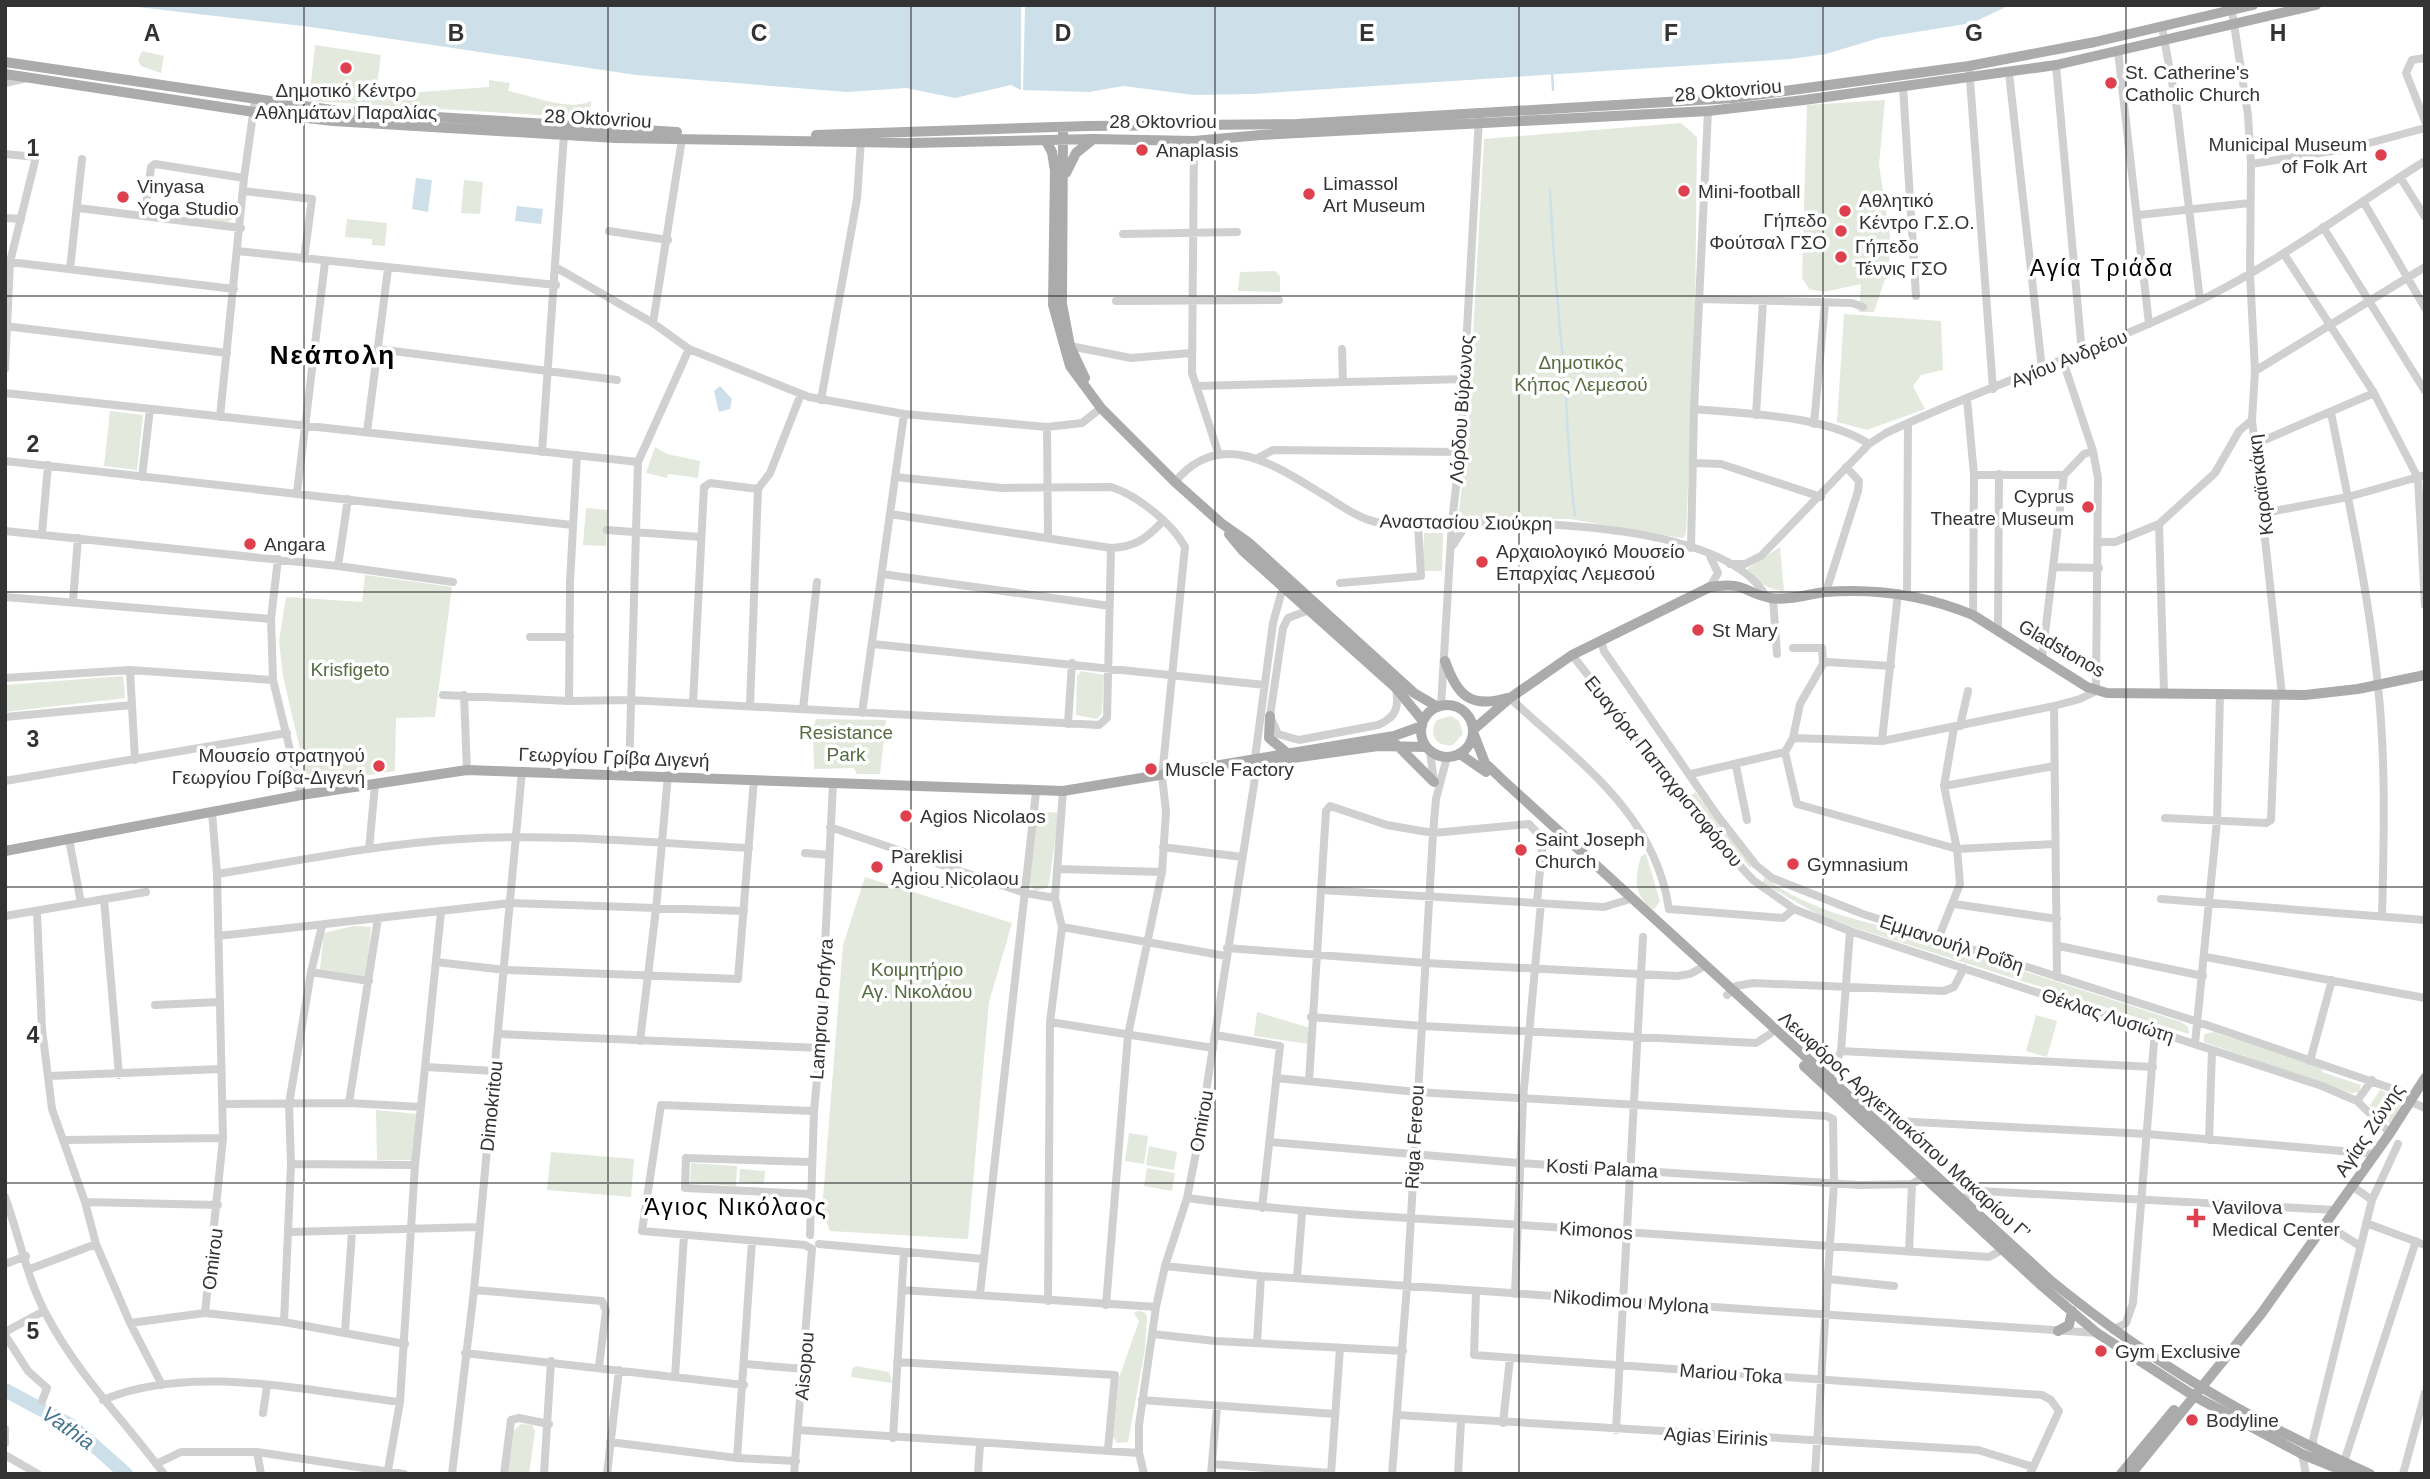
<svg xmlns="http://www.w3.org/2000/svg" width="2430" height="1479" font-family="Arial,sans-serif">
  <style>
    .green { fill: #e3e9dc }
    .water { fill: #cde0ea }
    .pier { fill: #fff }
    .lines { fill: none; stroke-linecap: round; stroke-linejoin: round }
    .stream { stroke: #cde0ea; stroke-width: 2.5 }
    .river { stroke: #cde0ea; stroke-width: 14 }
    .minor { stroke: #d0d0d0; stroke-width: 8 }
    .major { stroke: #ababab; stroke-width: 10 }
    .grid { fill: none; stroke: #333; stroke-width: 2; stroke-opacity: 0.55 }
    .poi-dot { fill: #de404e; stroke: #fff; stroke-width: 2.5 }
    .labels { text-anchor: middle; stroke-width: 7; stroke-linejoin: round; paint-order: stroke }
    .poi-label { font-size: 19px; fill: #333; stroke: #fff; text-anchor: start }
    .street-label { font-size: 19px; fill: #333; stroke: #fff }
    .park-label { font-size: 19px; fill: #566d41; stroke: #fff }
    .water-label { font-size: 21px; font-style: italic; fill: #437492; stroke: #fff }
    .quarter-label { font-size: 23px; letter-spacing: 2px; fill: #000; stroke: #fff }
    .district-label { font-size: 26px; font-weight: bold; letter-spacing: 2px; fill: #000; stroke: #fff }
    .grid-label { font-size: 23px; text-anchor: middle; font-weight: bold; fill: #333; stroke: #fff; stroke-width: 7; stroke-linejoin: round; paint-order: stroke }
  </style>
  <rect width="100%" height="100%" fill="#fff"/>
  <path class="green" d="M315,45L381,55L376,93L379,95L489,87V80L510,83L508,91C532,95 568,112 591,101L590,118L309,101Z
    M142,51L164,56L161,73L141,66L138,60Z
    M1885,100L1879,165L1890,237L1889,267L1874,312H1859L1861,284L1824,292L1809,289L1802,278L1807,105Z
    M1681,123L1697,137L1695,321L1686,534L1683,538L1668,536L1570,519L1458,518L1467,446L1484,139Z
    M464,180L483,182L480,214L461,213Z
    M196,201L234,206V217L227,223L194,219Z
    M347,219L387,223L385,246L372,245V239L345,237Z
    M1275,271L1280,276V292L1238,291L1240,272Z
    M1844,314L1941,321L1943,370L1921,375L1913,386L1925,409L1867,430L1837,422Z
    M110,411L143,415L137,470L104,466Z
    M655,447L667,454L700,461L698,478L668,474L667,478L646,473Z
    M586,508L608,510L606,546L583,545Z
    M1424,533H1443L1442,571H1423Z
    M1780,547L1784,591C1769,590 1756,582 1747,569Z
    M365,575L452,587L435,717L396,718L395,771L308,784L283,676L279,641L286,597L362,602Z
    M1081,671L1104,675L1102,713L1097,719L1076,715L1077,676Z
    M123,676L125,698L5,712V685Z
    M1451,716L1459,721L1463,734L1453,745C1437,748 1427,734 1437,720Z
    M816,719L886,720L880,774H857L854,768L814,769L813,728Z
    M1695,792L1752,865L1750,868L1690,796Z
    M1037,811L1059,813L1049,883L1047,888L1035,891L1029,883Z
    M1646,854L1660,901L1654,910C1632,895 1635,878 1641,856Z
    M865,877L1012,923L989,1002L968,1239L830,1231L822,1211L843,945Z
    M1764,877C1802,906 1851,919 1897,930L2181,1022L2188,1027L2189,1034L1824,918L1763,883Z
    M353,926L371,927L367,977L320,969L324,933Z
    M1257,1012L1310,1028L1309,1044L1254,1036Z
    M2036,1015L2057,1021L2047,1057L2026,1051Z
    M2214,1032L2323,1069L2322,1072L2361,1085L2359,1092L2351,1093L2204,1042V1034Z
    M2380,1090L2404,1098L2391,1125L2370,1105Z
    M376,1110L418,1114L413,1160H377Z
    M1129,1133L1148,1136L1144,1164L1125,1161Z
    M1149,1146L1177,1152L1174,1170L1146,1165Z
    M551,1152L634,1159L631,1197L547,1190Z
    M691,1163L737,1166L736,1186L690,1183Z
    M1147,1168L1175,1173L1172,1191L1144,1186Z
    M740,1169L765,1171L764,1184L739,1182Z
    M1138,1311L1144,1312L1147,1316L1145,1349L1128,1442L1117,1443L1113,1437L1119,1378L1139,1321L1134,1313Z
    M856,1366L889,1372L892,1383L851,1377L852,1369Z
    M521,1424L532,1425L535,1431L529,1474H505L511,1433Z"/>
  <path class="water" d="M120,5H2010L1972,23L1879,38L1826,54L1791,59L1252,94L1194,95L1123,86L1089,92L1021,90L1011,85L955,98L906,88L847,92L636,75L311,27Z
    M416,178L432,180L428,212L412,209Z
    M517,206L543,209L541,224L515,221Z
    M720,386L732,399L730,409L719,412L714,391Z"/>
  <path class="pier" d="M1021,5H1025L1023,90H1021Z"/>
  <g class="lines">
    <path class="stream" d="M1552,72L1553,90
      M1550,190C1553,251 1558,310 1564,371C1568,419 1568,467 1575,515"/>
    <path class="river" d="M5,1390L72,1426L126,1474"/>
    <path class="minor" d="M2232,11L2248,115L2251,164L2250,274L2255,371L2252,420L2282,695
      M2162,27L2177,109L2200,300
      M2118,51L2149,324
      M2425,58L2412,60L2406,73L2425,121
      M2056,65L2082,353
      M1969,66L1993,389
      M2009,73L2042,369
      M5,83L27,78
      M1903,86L1916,296
      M1194,141L1192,373L1218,452
      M5,154L36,157L10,262L5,369
      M2251,164L2351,148L2425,128
      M2400,177L2425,217
      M243,191L312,199L304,259
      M2363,201L2425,308
      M78,208L241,228
      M145,215L151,167L155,164L244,178
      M2138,215L2250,203
      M5,218L21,219
      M2323,227L2425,391
      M609,231L668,240
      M1123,234L1237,232
      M238,251L556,285
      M2284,254L2374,393L2418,478L2425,605
      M10,262L234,289
      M557,268L653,323L689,349L809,397L904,414L1047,427L1082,423L1101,408
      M70,269L82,159
      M1700,299L1852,303L1863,307
      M1116,301L1279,300
      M653,323L682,139
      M5,326L227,353
      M1070,346L1131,358L1191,353
      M378,349L617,380
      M1342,349L1343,382
      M2255,371L2425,267
      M1197,386L1465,379
      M5,393L638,462
      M1967,399L1974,475L1973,615
      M821,400L857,199L861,140
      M1694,409C1746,414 1825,415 1869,444
      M2331,413C2349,503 2369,595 2378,686C2386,762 2384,840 2382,916
      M1756,415L1763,302
      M220,417L244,178L255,100
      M1814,424L1825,303
      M1047,427L1048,537
      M367,432L388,269
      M2255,444L2374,393
      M542,452L564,134
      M1258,458L1273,450L1460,452
      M5,461L572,525
      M1693,463L1721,464L1821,497
      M1974,475H2064
      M2064,475L2084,454L2093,451
      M142,477L150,409
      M895,477L1002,488L1111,487C1137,495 1172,523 1185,547L1162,776L1166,811L1162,872L1128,1035L1106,1305
      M1175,482C1222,424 1280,469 1329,498C1346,509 1362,520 1381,523C1406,527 1431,522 1456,522C1532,522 1723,523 1766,596
      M297,493L325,262
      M2264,513L2348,497L2425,475
      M890,514L1111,548C1135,547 1146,539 1162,522
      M2159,524L2164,693
      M607,530L701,537
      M5,531L338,566L453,582
      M42,533L48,465
      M2100,542H2115L2159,524L2215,473L2239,431L2252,420
      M1453,545L1468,522
      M1691,548L1694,409L1708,111
      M278,559L271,619L273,680L301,795
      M1730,564H1745L1761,556L1869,444L1886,433C1989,385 2097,350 2199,301C2279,262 2350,208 2425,161
      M338,566L348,499
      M2053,567L2099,568
      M882,574L1110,606
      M1340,583L1421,576L1418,524
      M1710,587L1718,573L1710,556
      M1826,592L1858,491L1859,481L1846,467
      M1907,595L1908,423
      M5,597L271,619
      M1773,599L1777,654
      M73,601L78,538
      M1309,610L1288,618L1283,628L1270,716L1278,734L1299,740L1378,725C1397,717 1399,707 1396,688
      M1998,631L1999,474
      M530,637H570
      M1601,640L1604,651L1717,815L1756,865L1772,878L1863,914L2198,1022L2414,1096
      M873,644L1265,685
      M1793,648H1822L1823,664
      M1572,655L1729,854L1753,880L1794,909L1850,931L2322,1086L2357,1101L2390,1133
      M2042,659L2064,475
      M130,670L135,760
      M5,678L130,670L273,680
      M443,695L569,701L630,700L1099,725L1107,718L1111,548
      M464,695L467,770
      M1510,698C1578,762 1654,811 1669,909
      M569,701L570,582L577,455
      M693,703L704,487L710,483L758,489
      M750,706L758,489L770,473L801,394
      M1441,706L1452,522L1460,452L1479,118
      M2054,706L2057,977
      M803,709L817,582
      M862,713L904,414
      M5,717L132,705
      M1068,724L1072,663
      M1960,726L1968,691
      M1793,738L1800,704L1823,664L1827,662L1891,666
      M1882,741L1898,593
      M1430,752L1434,782
      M1785,752L1793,738L1882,741L2054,706L2080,699L2096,691L2098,478L2093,451L2063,361
      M1785,752L1797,804L1957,849L2055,844
      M1255,758L1273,623L1283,587
      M1736,766L1747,820
      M629,774L638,462L689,349
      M1691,774L1785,752
      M5,781L287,733
      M1944,786L2054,766
      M2165,818L2266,823L2271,820L2276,694
      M830,827L1025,893L1055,898
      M69,839L81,903
      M1163,847L1242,857
      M369,849L375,785
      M805,853L829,855
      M1057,869L1162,872
      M217,874C298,861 379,844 461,839C556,833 653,843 749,848
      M1321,890L1604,907L1627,900
      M104,899L119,1075
      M2161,899L2425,920
      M1954,904L2057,919
      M1669,909L1783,918L1794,909
      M37,913L42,1029L52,1109L85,1202L96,1244L130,1323L162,1385
      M5,916L146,892
      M1062,927L1226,956
      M218,936L511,903L744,911
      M1938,939L1960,884L1957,849L1944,786L1954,728
      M2059,946L2203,976
      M1227,948L1426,963L1677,976L1690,974L1701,968
      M2206,957L2425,998
      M436,962L505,970L738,979L754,779
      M311,972L369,981
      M1727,995L1736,986L1753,983L1944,991L1954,987L1964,968
      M155,1005L219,1002
      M1311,1017L1422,1026L1756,1043L1770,1034
      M1050,1022L1213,1048
      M498,1034L820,1048
      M1215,1035L1280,1046L1262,1208
      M640,1041L656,909L668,775
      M2195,1044L2217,821L2220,694
      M1841,1051L2153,1067
      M2310,1061L2332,980
      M427,1067L494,1071
      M49,1076L221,1069
      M1276,1078L1417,1092L1826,1116L1833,1119L1834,1183L1815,1474
      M1829,1079L1841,1051L1850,931
      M1309,1081L1326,811L1330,806L1387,825L1433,833L1529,824L1543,839L1537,902
      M2357,1101L2372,1080
      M2411,1102L2425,1108
      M349,1103L378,918
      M223,1104L349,1103L421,1107
      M1882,1127L1895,1121L2147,1134L2376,1154
      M64,1140L223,1138
      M2209,1140L2212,1050
      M1270,1142L1519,1163L1859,1185L1912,1184L1928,1174
      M291,1164L415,1165
      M2352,1186L2372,1200
      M810,1194L685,1188L686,1158L811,1162
      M5,1197C19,1235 27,1279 46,1314C77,1374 124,1420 164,1474
      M1187,1198C1314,1215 1440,1219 1567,1228C1708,1237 1848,1248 1989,1257L2004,1249
      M85,1202L218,1205
      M1963,1202L1970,1192L1980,1191L2335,1210
      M2366,1223L2425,1245
      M2325,1224L2360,1246
      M289,1232L478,1227
      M810,1235L814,1111L820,1048L833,783
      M819,1244L984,1259
      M812,1249L805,1245L642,1231L661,1105L814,1111
      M1909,1252L1912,1184
      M5,1264L26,1256
      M1165,1266L1261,1276L2097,1333
      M30,1269L96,1244
      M1297,1277L1302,1213
      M1828,1279L1894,1286
      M474,1290L602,1301L606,1311L599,1366
      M902,1290L1156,1307
      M1476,1291L1474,1355L2042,1395L2051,1400L2059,1411L2030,1474
      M980,1294L1036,792
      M1515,1294L1523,1099L1541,903
      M1048,1301L1050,1022L1062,927L1055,898L1063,791
      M205,1313L223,1138L217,874L212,812
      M284,1322L291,1164L289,1104L311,972L322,926
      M130,1323L205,1313L284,1322L405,1344
      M2113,1330L2126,1323L2133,1303L2155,1030
      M5,1332L44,1311
      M345,1332L352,1232
      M1153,1334L1215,1341L1403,1351
      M5,1335L28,1371L47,1388L42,1401
      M1257,1343L1261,1276
      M465,1353L744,1385
      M897,1362L1115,1375L1108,1449
      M745,1364L804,1369
      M675,1377L684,1235
      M103,1400C190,1363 308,1391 400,1402
      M1142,1400L1335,1414
      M263,1413L267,1386
      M1397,1415L1978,1450L2033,1467
      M1503,1423L1510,1358
      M5,1429V1443
      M798,1430L1139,1453
      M1616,1430L1643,937
      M893,1438L904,1252
      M610,1442L737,1458L796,1461
      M2314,1447L2313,1440L2372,1200L2398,1144
      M257,1452L261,1474
      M2302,1454L2306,1474
      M5,1455L38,1474
      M737,1458L752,1241
      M2344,1462L2416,1241
      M156,1464L181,1452H257L404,1474
      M1212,1464L1331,1473
      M388,1470L400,1402L415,1165L441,912
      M452,1474L474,1290L522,771
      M504,1474L511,1420L519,1418L549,1424
      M544,1474L551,1361
      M607,1474L619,1370
      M794,1474L812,1249
      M978,1474L980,1444
      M1144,1474L1139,1453V1425L1156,1307L1165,1266L1187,1198L1198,1143L1257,765
      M1211,1474L1217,1407
      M1331,1474L1340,1348
      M1392,1474L1407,1286L1433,833L1436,799L1447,757
      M1458,1474L1461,1421
      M2403,1474L2425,1393"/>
    <path class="major" d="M5,62L339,111L677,132
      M5,74L254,112L333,121L615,138L912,143L1094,139L1194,141L1261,135L1708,111L1804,100L2056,65L2316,5
      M1063,133L1062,304L1070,346L1085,378
      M816,135L1087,126L1297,124L1733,98L1969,66L2095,42L2253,5
      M1046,141L1052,152L1055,171L1053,305L1070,366L1101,408L1175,482L1221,523L1248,542L1414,693L1438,707
      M1066,173L1076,153L1092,140
      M1229,534L1243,551L1396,688L1423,721
      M1445,661C1457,695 1470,709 1507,698
      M1421 731a26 26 0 1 1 52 0a26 26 0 1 1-52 0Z
      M1270,716L1269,738L1286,752
      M1473,730L1510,698L1572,655L1710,587C1746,581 1743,593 1771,598C1787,601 1809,594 1825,592C1876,588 1925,595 1973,615L2087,687L2107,693L2305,695L2358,689L2425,675
      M1473,732L1485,763L1505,782L2050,1280C2153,1364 2249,1420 2370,1474
      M1397,745L1434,782
      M1460,754L1486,772
      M1243,765L1378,746L1426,747
      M5,851L301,795L467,770L1063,791L1394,736L1422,726
      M1804,1066L2042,1286L2097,1333L2194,1396L2302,1454L2351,1474
      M2058,1331L2069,1325L2072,1311
      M2121,1474L2174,1410
      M2131,1474L2261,1314L2390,1133L2425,1078"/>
  </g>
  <path class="grid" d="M304,5V1474M608,5V1474M911,5V1474M1215,5V1474M1519,5V1474M1823,5V1474M2126,5V1474M5,296H2425M5,592H2425M5,887H2425M5,1183H2425"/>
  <g class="poi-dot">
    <circle cx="346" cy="68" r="7"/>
    <circle cx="2111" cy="83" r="7"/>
    <circle cx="1142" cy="150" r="7"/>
    <circle cx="2381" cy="155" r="7"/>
    <circle cx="1684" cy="191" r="7"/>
    <circle cx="1309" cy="194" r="7"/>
    <circle cx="123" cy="197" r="7"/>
    <circle cx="1845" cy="211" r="7"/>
    <circle cx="1841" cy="231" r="7"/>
    <circle cx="1841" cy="257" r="7"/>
    <circle cx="2088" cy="507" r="7"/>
    <circle cx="250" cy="544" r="7"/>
    <circle cx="1482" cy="562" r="7"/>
    <circle cx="1698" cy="630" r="7"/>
    <circle cx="379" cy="766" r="7"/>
    <circle cx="1151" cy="769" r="7"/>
    <circle cx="906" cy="816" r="7"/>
    <circle cx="1521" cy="850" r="7"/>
    <circle cx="1793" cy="864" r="7"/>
    <circle cx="877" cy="867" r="7"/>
    <path d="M2192.5 1207.5h7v7h7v7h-7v7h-7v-7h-7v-7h7z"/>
    <circle cx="2101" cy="1351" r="7"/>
    <circle cx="2192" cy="1420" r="7"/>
  </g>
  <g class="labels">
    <g class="poi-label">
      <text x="2125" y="79">St. Catherine's<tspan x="2125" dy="22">Catholic Church</tspan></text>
      <text x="346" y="97" text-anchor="middle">Δημοτικό Κέντρο<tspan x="346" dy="22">Αθλημάτων Παραλίας</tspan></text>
      <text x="2367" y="151" text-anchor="end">Municipal Museum<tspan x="2367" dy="22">of Folk Art</tspan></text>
      <text x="1156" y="157">Anaplasis</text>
      <text x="1323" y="190">Limassol<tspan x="1323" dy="22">Art Museum</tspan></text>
      <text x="137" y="193">Vinyasa<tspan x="137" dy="22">Yoga Studio</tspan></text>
      <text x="1698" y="198">Mini-football</text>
      <text x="1859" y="207">Αθλητικό<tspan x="1859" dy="22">Κέντρο Γ.Σ.Ο.</tspan></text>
      <text x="1827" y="227" text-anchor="end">Γήπεδο<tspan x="1827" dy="22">Φούτσαλ ΓΣΟ</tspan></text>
      <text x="1855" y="253">Γήπεδο<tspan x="1855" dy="22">Τέννις ΓΣΟ</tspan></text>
      <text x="2074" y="503" text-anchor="end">Cyprus<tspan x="2074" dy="22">Theatre Museum</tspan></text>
      <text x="264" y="551">Angara</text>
      <text x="1496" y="558">Αρχαιολογικό Μουσείο<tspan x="1496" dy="22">Επαρχίας Λεμεσού</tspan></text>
      <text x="1712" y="637">St Mary</text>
      <text x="365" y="762" text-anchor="end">Μουσείο στρατηγού<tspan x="365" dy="22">Γεωργίου Γρίβα-Διγενή</tspan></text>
      <text x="1165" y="776">Muscle Factory</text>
      <text x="920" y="823">Agios Nicolaos</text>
      <text x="1535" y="846">Saint Joseph<tspan x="1535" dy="22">Church</tspan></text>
      <text x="891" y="863">Pareklisi<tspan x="891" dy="22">Agiou Nicolaou</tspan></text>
      <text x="1807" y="871">Gymnasium</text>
      <text x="2212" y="1214">Vavilova<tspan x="2212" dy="22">Medical Center</tspan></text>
      <text x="2115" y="1358">Gym Exclusive</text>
      <text x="2206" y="1427">Bodyline</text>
    </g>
    <g class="street-label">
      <text transform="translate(1728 90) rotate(-5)" y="7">28 Oktovriou</text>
      <text transform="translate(598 118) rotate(3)" y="7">28 Oktovriou</text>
      <text x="1163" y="128">28 Oktovriou</text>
      <text transform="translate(2069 358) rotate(-22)" y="7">Αγίου Ανδρέου</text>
      <text transform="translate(1461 409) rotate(-86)" y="7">Λόρδου Βύρωνος</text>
      <text transform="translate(2260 485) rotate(-97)" y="7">Καραϊσκάκη</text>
      <text transform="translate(1466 522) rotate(1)" y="7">Αναστασίου Σιούκρη</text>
      <text transform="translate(2062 648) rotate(30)" y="7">Gladstonos</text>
      <text transform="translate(614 757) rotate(2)" y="7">Γεωργίου Γρίβα Διγενή</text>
      <text transform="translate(1664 771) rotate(51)" y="7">Ευαγόρα Παπαχριστοφόρου</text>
      <text transform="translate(1952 943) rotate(18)" y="7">Εμμανουήλ Ροΐδη</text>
      <text transform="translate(821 1009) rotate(-86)" y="7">Lamprou Porfyra</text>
      <text transform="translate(2108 1015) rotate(18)" y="7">Θέκλας Λυσιώτη</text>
      <text transform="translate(491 1106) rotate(-84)" y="7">Dimokritou</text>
      <text transform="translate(1201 1121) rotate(-80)" y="7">Omirou</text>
      <text transform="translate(1905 1125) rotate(42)" y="7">Λεωφόρος Αρχιεπισκόπου Μακαρίου Γ’</text>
      <text transform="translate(2369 1130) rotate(-56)" y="7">Αγίας Ζώνης</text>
      <text transform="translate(1414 1137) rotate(-87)" y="7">Riga Fereou</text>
      <text transform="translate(1602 1168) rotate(3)" y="7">Kosti Palama</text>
      <text transform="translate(1596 1230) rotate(4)" y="7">Kimonos</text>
      <text transform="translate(212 1259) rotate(-83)" y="7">Omirou</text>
      <text transform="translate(1631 1301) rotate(4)" y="7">Nikodimou Mylona</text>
      <text transform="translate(804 1366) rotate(-85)" y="7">Aisopou</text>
      <text transform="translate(1731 1373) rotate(4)" y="7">Mariou Toka</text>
      <text transform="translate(1716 1436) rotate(3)" y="7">Agias Eirinis</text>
    </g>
    <g class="park-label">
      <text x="1581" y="369">Δημοτικός<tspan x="1581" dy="22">Κήπος Λεμεσού</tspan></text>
      <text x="350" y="676">Krisfigeto</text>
      <text x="846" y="739">Resistance<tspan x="846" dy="22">Park</tspan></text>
      <text x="917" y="976">Κοιμητήριο<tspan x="917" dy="22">Αγ. Νικολάου</tspan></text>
    </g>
    <g class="water-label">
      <text transform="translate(68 1428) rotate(35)" y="7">Vathia</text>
    </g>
    <g class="quarter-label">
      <text x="2102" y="276">Αγία Τριάδα</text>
      <text x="736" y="1215">Άγιος Νικόλαος</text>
    </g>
    <g class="district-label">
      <text x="333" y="364">Νεάπολη</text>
    </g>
  </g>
  <g class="grid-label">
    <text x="152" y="41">A</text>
    <text x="456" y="41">B</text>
    <text x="759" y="41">C</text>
    <text x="1063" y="41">D</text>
    <text x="1367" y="41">E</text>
    <text x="1671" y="41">F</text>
    <text x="1974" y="41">G</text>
    <text x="2278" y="41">H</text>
    <text x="33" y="156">1</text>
    <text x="33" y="452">2</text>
    <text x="33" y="747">3</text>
    <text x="33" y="1043">4</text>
    <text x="33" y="1339">5</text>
  </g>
  <rect width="2430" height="1479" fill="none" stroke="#333333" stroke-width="14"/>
</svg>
